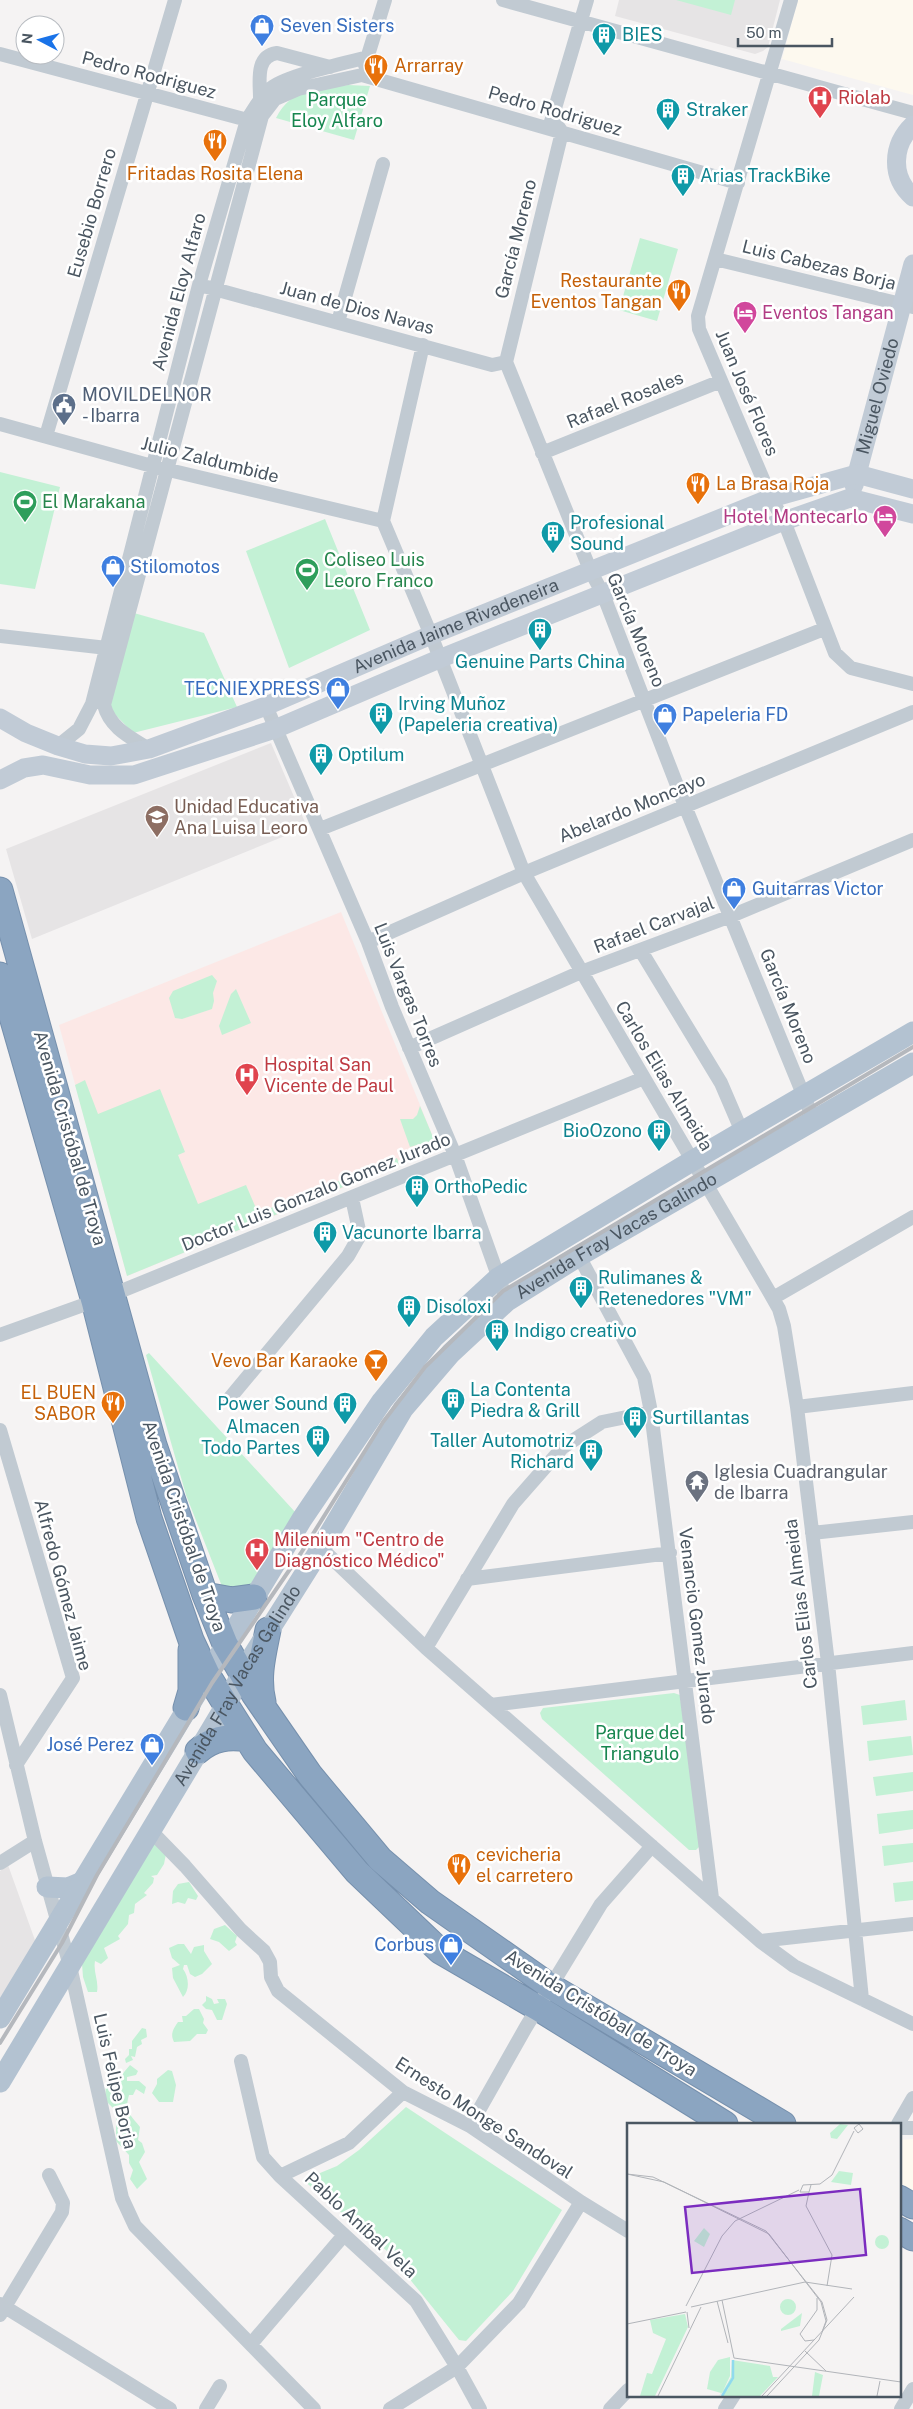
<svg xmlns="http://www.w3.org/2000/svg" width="913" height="2409" font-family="'Public Sans',sans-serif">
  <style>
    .commercial { fill: #fdf9ef }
    .education { fill: #e6e4e5 }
    .medical { fill: #fce8e6 }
    .green { fill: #c3f1d5 }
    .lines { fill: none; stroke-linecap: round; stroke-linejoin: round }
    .highway-casing { stroke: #7690ad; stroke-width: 27 }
    .street { stroke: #c1cad2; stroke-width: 14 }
    .secondary { stroke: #c1cbd6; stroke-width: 19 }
    .primary { stroke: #b3c2d1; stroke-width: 21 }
    .highway { stroke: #8ba5c1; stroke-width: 25 }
    .rail { stroke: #b5b8bd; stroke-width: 4 }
    .labels { text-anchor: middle; stroke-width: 5; stroke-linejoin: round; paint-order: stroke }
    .shop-label { font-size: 18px; fill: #366cbe; stroke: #fff; text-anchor: start }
    .culture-label { font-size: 18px; fill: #0d838f; stroke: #fff; text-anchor: start }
    .food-label { font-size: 18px; fill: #c56008; stroke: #fff; text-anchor: start }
    .street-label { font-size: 18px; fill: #4a5661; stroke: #fff }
    .health-label { font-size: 18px; fill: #be3a42; stroke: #fff; text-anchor: start }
    .park-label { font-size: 18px; fill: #17864f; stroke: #fff }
    .hotel-label { font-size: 18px; fill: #b23c85; stroke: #fff; text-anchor: start }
    .service-label { font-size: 18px; fill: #4e5e75; stroke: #fff; text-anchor: start }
    .leisure-label { font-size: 18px; fill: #27864d; stroke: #fff; text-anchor: start }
    .education-label { font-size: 18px; fill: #785e54; stroke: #fff; text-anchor: start }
    .worship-label { font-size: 18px; fill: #5b616d; stroke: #fff; text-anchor: start }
    .inset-river { fill: none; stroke: #90daee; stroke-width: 2.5 }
    .inset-road { fill: none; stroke: #b1b4b9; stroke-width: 1 }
    .view { fill: #7b2cbf; fill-opacity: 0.15; stroke: #7b2cbf; stroke-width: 2.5 }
    .inset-edge { fill: none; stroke: #4a5661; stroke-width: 2.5 }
  </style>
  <rect width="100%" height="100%" fill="#f5f3f3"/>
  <path class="commercial" d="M798,0H913V95L782,59Z
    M913,2139V2191L899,2183V2140Z"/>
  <path class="education" d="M619,0H780L768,47L763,51L755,54L615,16Z
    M271,743L307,827L32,939L6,849Z
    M8,1865L36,1943L0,1998V1871Z"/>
  <path class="medical" d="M341,912L438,1149L127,1276L59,1025Z"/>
  <path class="green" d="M676,0H735L731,15Z
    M348,85L370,86L354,140L276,118C292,87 318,89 348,85Z
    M640,238L678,249L657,321L619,310Z
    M0,472L60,487L35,589L0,584Z
    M325,519L370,630L289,668L246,551Z
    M134,613L204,633L237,707L133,733L106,705Z
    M212,975L217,981L213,993L214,1001L212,1009L182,1019L175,1018L169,998L173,991Z
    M236,989L251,1023L222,1035L219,1026L231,994Z
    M85,1080L98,1114L160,1089L185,1152L178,1155L198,1204L246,1185L258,1213L397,1158L399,1164L127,1276L75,1085Z
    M420,1106L438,1149L424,1154L420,1144L410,1147L400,1119H413L417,1115Z
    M149,1353L296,1513L247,1590L223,1589L186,1495L146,1355Z
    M674,1693L680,1695L700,1846L696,1850H689L542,1719L540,1713L543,1708Z
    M905,1700L907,1720L863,1725L861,1706Z
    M911,1736L913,1755L869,1761L867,1741Z
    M913,1772V1791L876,1796L873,1777Z
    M913,1810V1829L879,1834L877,1814Z
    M155,1841L166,1854L164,1864L157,1875L151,1876L154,1878L153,1883L144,1893L147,1895L135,1904L134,1913L129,1915L128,1924L118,1936L120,1939L104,1948L108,1958L101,1964L95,1961C93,1972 99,1981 97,1992H88L83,1977L82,1964Z
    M913,1843V1862L884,1866L882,1846Z
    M913,1881V1900L895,1902L893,1883Z
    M189,1882L198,1896L196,1900L188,1898L185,1904L178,1902L172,1904L173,1891L178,1884Z
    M225,1925L237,1936L235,1942L237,1945L229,1951L219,1942L210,1939L214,1929Z
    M178,1944H184L191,1954L194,1947L204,1945V1951L212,1964L202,1974L195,1977L190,1974L187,1965H184L183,1969C189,1977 190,1990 183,1997L173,1978L172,1968L180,1965L172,1958L169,1948Z
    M206,1996L212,1999L214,2004L219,2003L217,1999H225L227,2004L222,2020H217L212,2010L206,2009L202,2005L206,2001Z
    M194,2009H199L204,2019L203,2023L208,2030L206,2034H197L190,2041L174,2042C170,2034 173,2029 178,2022H183L182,2016H186Z
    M142,2028L146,2029L147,2037L141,2040L142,2044L137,2047L135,2057L131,2056L133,2060L126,2063L125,2059L129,2055V2049H132V2041Z
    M130,2065L138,2071L136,2075L127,2077V2081H139L146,2087L144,2094L136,2089L133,2095H129C124,2112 130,2114 140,2127L138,2140L142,2143L145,2152L139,2162L147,2179L137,2189L130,2179L133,2170L129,2163V2155L116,2141V2111L105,2100L106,2083L110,2076L119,2078Z
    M168,2070L172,2071L176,2085L173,2102H159L152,2093L157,2084V2079Z
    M406,2107L562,2210L513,2291L466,2341L459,2340L387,2251L303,2180L337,2166L359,2150Z"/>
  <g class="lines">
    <defs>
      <path id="highway" d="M0,890L154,1445L205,1595L225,1644L254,1694L310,1775L380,1859L430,1902L550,1986L783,2124
        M0,975L94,1301L149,1518L191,1640L207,1674L226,1705L255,1751L357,1872L440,1951L538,2008L725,2124
        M205,1595L232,1600L254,1597
        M263,1702C257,1677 263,1655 268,1630
        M186,1708L191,1691V1650
        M198,1751C213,1738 229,1736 247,1739
        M899,2198L913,2206
        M899,2230L913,2238"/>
    </defs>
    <use href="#highway" class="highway-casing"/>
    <path class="street" d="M503,0L913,113
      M791,0L698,316L699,329L771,498L784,521L835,653L851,668L913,684
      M0,54L255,122
      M365,65L385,0
      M260,98C260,81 255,56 277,53L330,67
      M552,118L562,132L506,362L591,572L603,594L685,806L814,1121
      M550,125L587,0
      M715,259L913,307
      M207,287L492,365L506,362
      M338,322L383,164
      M423,345L383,521L431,635L524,873L767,1288L779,1309L784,1326L797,1407L828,1663L862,1999
      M0,424L152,466L383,521
      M46,436L175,0
      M542,453L721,381
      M0,636L107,648
      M266,706L368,942L392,1007L455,1155L507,1301
      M58,746L79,729L92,704L199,285L247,120C254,109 260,97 271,88C288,75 345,63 368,57
      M149,749C130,737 110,728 104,705L262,116L275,99L298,89L362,75L738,183
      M320,829L824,629
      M368,942L524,873L913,712
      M641,951L721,1083L742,1132
      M409,1048L581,972L731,916L913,840
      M579,1256L644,1377L651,1412L712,1898
      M773,1298L913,1217
      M0,1335L114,1294L644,1078
      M229,1399L348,1256L360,1235L352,1198
      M797,1407L913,1393
      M0,1430L73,1678L16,1765
      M812,1533L913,1522
      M321,1548L426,1648L760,1941L794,1966L913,2024
      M467,1579L670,1553
      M426,1648L513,1504L563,1447L602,1422L651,1412
      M0,1695L35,1841L70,1966L122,2198L135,2226L314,2409
      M491,1705L913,1653
      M150,1830L185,1866L241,1930L264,1951L270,1962L271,1977L278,1991L403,2092L470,2126L581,2202L628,2231
      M0,1863L35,1841
      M760,1941L913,1924
      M241,2061L263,2157L280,2176L416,2301L457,2367L480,2409
      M898,2124L913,2098
      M470,2126L526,2027L601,1904L652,1846
      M899,2128H913
      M280,2176L349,2143L403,2092
      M0,2304L170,2409
      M0,2315L62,2212L63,2203L49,2175
      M251,2344L344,2235
      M206,2409L220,2386
      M390,2409L457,2367L519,2303L581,2202
      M610,2409L628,2390
      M725,2409L734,2395
      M901,2409L913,2389"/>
    <g class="secondary">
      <path d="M913,125C892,145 890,177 913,197"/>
      <path id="s1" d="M854,485L913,264"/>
      <path id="s2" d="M0,718L26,733L58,746L85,754L111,756L149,749L266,706L431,635L771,498L857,474L913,489"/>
      <path d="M0,780L24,768L43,765L90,775H134L275,729L439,659L784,521L850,498L913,514"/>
    </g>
    <g class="primary">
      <path d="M47,1887L68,1888L80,1883"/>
      <path d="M0,2018L302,1519L382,1401L434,1337L498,1278L692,1161L913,1032"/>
      <path id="s3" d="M0,2082L226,1705L242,1673L321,1548L403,1409L451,1353L507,1301L579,1256L913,1063"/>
    </g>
    <use href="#highway" class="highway"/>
    <path class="rail" d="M0,2043L62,1943L97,1875L212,1683L301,1553L383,1422L425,1367L503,1291L913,1047"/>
  </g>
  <defs>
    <symbol id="shop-pin" viewBox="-11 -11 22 30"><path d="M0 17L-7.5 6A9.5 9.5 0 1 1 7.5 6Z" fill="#3f7fe0" stroke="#fff"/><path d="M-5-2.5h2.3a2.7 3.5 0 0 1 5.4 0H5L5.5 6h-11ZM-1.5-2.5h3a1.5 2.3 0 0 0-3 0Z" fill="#fff"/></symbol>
    <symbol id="building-pin" viewBox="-11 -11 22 30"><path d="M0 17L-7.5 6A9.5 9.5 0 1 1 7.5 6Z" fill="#0f9aa8" stroke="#fff"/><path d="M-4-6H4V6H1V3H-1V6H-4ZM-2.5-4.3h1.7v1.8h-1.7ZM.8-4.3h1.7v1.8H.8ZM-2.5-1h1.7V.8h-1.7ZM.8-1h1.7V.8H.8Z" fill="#fff"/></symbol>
    <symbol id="restaurant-pin" viewBox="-11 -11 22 30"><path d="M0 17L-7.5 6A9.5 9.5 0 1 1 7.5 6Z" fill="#e8710a" stroke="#fff"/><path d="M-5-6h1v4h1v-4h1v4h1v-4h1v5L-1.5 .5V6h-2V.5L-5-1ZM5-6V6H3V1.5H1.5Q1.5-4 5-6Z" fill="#fff"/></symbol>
    <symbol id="hospital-pin" viewBox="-11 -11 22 30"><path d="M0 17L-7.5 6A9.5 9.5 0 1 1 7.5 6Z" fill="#e0444e" stroke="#fff"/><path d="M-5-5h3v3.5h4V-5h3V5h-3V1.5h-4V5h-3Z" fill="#fff"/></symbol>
    <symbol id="hotel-pin" viewBox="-11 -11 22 30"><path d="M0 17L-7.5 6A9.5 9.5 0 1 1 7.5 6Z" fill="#d1479c" stroke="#fff"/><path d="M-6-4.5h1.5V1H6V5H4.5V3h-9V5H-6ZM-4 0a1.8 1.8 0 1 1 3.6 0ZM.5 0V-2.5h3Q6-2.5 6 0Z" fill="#fff"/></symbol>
    <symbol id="civic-pin" viewBox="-11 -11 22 30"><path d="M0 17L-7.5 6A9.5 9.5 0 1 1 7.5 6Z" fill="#5c6f8a" stroke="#fff"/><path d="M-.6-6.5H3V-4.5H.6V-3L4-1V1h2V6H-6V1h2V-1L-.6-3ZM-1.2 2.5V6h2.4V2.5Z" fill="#fff"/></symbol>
    <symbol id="stadium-pin" viewBox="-11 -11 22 30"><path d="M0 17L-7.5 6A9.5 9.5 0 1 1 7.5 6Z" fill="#2e9e5b" stroke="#fff"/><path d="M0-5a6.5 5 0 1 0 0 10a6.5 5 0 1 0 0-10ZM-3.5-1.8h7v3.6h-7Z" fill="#fff"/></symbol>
    <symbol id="university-pin" viewBox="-11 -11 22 30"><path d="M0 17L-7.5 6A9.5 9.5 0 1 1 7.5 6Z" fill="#8d6e63" stroke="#fff"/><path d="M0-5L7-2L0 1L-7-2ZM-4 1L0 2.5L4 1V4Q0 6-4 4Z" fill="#fff"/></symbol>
    <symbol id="bar-pin" viewBox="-11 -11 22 30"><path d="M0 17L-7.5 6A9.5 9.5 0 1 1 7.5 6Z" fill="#e8710a" stroke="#fff"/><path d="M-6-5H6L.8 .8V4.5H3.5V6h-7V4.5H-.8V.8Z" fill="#fff"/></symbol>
    <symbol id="temple-pin" viewBox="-11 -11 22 30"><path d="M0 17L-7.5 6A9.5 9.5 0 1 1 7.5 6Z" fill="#6b7280" stroke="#fff"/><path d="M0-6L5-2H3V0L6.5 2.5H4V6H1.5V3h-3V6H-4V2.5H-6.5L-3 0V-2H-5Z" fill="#fff"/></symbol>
  </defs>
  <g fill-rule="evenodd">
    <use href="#shop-pin" x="248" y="12" width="28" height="38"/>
    <use href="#building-pin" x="590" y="21" width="28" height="38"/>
    <use href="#restaurant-pin" x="362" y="52" width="28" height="38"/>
    <use href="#hospital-pin" x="806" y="84" width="28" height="38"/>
    <use href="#building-pin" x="654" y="96" width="28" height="38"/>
    <use href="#restaurant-pin" x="201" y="127" width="28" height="38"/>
    <use href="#building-pin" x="669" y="162" width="28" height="38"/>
    <use href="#restaurant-pin" x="665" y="277" width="28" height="38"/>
    <use href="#hotel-pin" x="731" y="299" width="28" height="38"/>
    <use href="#civic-pin" x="50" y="391" width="28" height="38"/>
    <use href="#restaurant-pin" x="684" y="470" width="28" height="38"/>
    <use href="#stadium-pin" x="11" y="488" width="28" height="38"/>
    <use href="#hotel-pin" x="871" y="503" width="28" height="38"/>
    <use href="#building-pin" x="539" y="519" width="28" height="38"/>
    <use href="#shop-pin" x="99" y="553" width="28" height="38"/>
    <use href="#stadium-pin" x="293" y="556" width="28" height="38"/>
    <use href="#building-pin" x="526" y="616" width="28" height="38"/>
    <use href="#shop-pin" x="324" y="675" width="28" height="38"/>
    <use href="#building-pin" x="367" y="700" width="28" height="38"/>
    <use href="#shop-pin" x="651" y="701" width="28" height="38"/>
    <use href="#building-pin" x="307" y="741" width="28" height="38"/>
    <use href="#university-pin" x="143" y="803" width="28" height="38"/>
    <use href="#shop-pin" x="720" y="875" width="28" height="38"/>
    <use href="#hospital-pin" x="233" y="1061" width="28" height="38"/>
    <use href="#building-pin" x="645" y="1117" width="28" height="38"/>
    <use href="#building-pin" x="403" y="1173" width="28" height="38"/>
    <use href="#building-pin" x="311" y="1219" width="28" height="38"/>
    <use href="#building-pin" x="567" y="1274" width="28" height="38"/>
    <use href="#building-pin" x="395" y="1293" width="28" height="38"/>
    <use href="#building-pin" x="483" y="1317" width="28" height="38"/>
    <use href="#bar-pin" x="362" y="1347" width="28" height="38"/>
    <use href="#building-pin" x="439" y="1386" width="28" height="38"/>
    <use href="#restaurant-pin" x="99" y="1389" width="28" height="38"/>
    <use href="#building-pin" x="331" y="1390" width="28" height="38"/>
    <use href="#building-pin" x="621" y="1404" width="28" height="38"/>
    <use href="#building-pin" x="304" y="1423" width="28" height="38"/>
    <use href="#building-pin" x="577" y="1437" width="28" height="38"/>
    <use href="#temple-pin" x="683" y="1468" width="28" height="38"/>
    <use href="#hospital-pin" x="243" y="1536" width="28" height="38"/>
    <use href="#shop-pin" x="138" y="1731" width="28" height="38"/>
    <use href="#restaurant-pin" x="445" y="1851" width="28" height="38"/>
    <use href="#shop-pin" x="437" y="1931" width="28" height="38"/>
  </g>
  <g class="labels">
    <g class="shop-label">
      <text x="280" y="32">Seven Sisters</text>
      <text x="130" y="573">Stilomotos</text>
      <text x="320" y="695" text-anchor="end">TECNIEXPRESS</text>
      <text x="682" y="721">Papeleria FD</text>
      <text x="752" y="895">Guitarras Victor</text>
      <text x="134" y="1751" text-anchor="end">José Perez</text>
      <text x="434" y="1951" text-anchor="end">Corbus</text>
    </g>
    <g class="culture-label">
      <text x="622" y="41">BIES</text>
      <text x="686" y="116">Straker</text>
      <text x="700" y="182">Arias TrackBike</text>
      <text x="570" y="529">Profesional<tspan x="570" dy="21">Sound</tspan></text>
      <text x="540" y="668" text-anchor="middle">Genuine Parts China</text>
      <text x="398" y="710">Irving Muñoz<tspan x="398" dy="21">(Papeleria creativa)</tspan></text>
      <text x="338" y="761">Optilum</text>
      <text x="642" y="1137" text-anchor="end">BioOzono</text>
      <text x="434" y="1193">OrthoPedic</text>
      <text x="342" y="1239">Vacunorte Ibarra</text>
      <text x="598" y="1284">Rulimanes &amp;<tspan x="598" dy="21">Retenedores "VM"</tspan></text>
      <text x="426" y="1313">Disoloxi</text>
      <text x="514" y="1337">Indigo creativo</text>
      <text x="470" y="1396">La Contenta<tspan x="470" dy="21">Piedra &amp; Grill</tspan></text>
      <text x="328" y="1410" text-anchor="end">Power Sound</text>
      <text x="652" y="1424">Surtillantas</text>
      <text x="300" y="1433" text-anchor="end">Almacen<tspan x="300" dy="21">Todo Partes</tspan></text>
      <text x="574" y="1447" text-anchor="end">Taller Automotriz<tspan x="574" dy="21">Richard</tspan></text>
    </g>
    <g class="food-label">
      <text x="394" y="72">Arrarray</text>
      <text x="215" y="180" text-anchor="middle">Fritadas Rosita Elena</text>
      <text x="662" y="287" text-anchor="end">Restaurante<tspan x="662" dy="21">Eventos Tangan</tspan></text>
      <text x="716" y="490">La Brasa Roja</text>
      <text x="358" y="1367" text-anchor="end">Vevo Bar Karaoke</text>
      <text x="96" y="1399" text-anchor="end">EL BUEN<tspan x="96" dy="21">SABOR</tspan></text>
      <text x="476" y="1861">cevicheria<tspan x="476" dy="21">el carretero</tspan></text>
    </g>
    <g class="street-label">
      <text transform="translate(149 75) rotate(15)" y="6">Pedro Rodriguez</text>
      <text transform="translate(555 111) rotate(16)" y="6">Pedro Rodriguez</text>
      <text transform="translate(92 213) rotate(-74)" y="6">Eusebio Borrero</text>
      <text transform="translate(516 239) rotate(-76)" y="6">García Moreno</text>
      <text transform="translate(819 265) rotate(14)" y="6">Luis Cabezas Borja</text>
      <text transform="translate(179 292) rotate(-75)" y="6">Avenida Eloy Alfaro</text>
      <text transform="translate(357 308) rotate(15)" y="6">Juan de Dios Navas</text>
      <text transform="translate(747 393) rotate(67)" y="6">Juan José Flores</text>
      <text dy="6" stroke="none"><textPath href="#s1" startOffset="92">Miguel Oviedo</textPath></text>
      <text transform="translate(625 400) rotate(-22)" y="6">Rafael Rosales</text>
      <text transform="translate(210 460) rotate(14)" y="6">Julio Zaldumbide</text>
      <text dy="6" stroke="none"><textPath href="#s2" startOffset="488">Avenida Jaime Rivadeneira</textPath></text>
      <text transform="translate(636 630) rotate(67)" y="6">García Moreno</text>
      <text transform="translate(632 808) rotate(-22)" y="6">Abelardo Moncayo</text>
      <text transform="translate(654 925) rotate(-21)" y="6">Rafael Carvajal</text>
      <text transform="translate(408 995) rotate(68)" y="6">Luis Vargas Torres</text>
      <text transform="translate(788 1006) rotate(68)" y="6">García Moreno</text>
      <text transform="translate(664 1076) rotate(59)" y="6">Carlos Elias Almeida</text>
      <text transform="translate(70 1138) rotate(74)" y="6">Avenida Cristóbal de Troya</text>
      <text transform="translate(316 1192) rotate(-22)" y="6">Doctor Luis Gonzalo Gomez Jurado</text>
      <text dy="6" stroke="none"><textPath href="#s3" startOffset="1062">Avenida Fray Vacas Galindo</textPath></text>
      <text transform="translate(184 1526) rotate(71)" y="6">Avenida Cristóbal de Troya</text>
      <text transform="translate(63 1585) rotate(75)" y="6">Alfredo Gómez Jaime</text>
      <text transform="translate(801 1604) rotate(-97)" y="6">Carlos Elias Almeida</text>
      <text transform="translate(697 1626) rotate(83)" y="6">Venancio Gomez Jurado</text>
      <text dy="6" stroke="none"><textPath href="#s3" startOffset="462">Avenida Fray Vacas Galindo</textPath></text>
      <text transform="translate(601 2013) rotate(32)" y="6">Avenida Cristóbal de Troya</text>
      <text transform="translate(115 2081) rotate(77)" y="6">Luis Felipe Borja</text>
      <text transform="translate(484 2118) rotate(33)" y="6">Ernesto Monge Sandoval</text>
      <text transform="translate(361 2225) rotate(43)" y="6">Pablo Aníbal Vela</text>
    </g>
    <g class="health-label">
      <text x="838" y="104">Riolab</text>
      <text x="264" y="1071">Hospital San<tspan x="264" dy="21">Vicente de Paul</tspan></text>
      <text x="274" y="1546">Milenium "Centro de<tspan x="274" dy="21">Diagnóstico Médico"</tspan></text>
    </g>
    <g class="park-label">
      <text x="337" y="106">Parque<tspan x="337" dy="21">Eloy Alfaro</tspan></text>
      <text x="640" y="1739">Parque del<tspan x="640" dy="21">Triangulo</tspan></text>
    </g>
    <g class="hotel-label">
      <text x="762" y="319">Eventos Tangan</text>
      <text x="868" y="523" text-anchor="end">Hotel Montecarlo</text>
    </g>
    <g class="service-label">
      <text x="82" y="401">MOVILDELNOR<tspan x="82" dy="21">- Ibarra</tspan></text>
    </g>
    <g class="leisure-label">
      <text x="42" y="508">El Marakana</text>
      <text x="324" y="566">Coliseo Luis<tspan x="324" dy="21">Leoro Franco</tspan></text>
    </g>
    <g class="education-label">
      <text x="174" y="813">Unidad Educativa<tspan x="174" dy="21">Ana Luisa Leoro</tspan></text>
    </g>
    <g class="worship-label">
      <text x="714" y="1478">Iglesia Cuadrangular<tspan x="714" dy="21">de Ibarra</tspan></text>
    </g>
  </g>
  <g transform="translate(627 2123)">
    <rect width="274" height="274" fill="#f5f3f3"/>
    <path d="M213,1L221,2L210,16L204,15L203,10ZM212,48L226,50L224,62L204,59ZM77,105L83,111L77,124L67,118ZM248 119a7 7 0 1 1 14 0a7 7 0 1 1-14 0ZM153 184a8 8 0 1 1 16 0a8 8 0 1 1-16 0ZM175,190L173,203L154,208V206ZM58,191L61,204L28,273H13L20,250L25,251L39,216L26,210L23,197ZM103,234V253L96,268L104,254L105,237L143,243L146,254H151L133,273H94L101,266L105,254L100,265L92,273L94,270L80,266L83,249L91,237ZM188,249L196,252L192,273H185Z" fill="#c3f1d5"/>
    <path class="inset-river" d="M95,273L106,255V237"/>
    <path class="inset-road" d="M232,1L236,6L231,10L227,5L232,1M0,51L26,54L139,108L195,179L200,197L192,217L140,273M0,51L37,59L142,111L194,179L199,198L195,209M184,62L182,69H173L176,62L193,61L205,52L227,8M182,69L179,83L205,132L200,163M95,177L107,235L274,259M90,178L101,220M59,183L95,113L108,98L172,67M64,184L178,159L225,166M60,189L62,205M0,201L59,189M187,217L178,218L173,211L190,187V175M178,228L199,248M31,273L74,184M135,273L227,174M250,273L253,258"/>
    <path class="view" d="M233,66L239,132L65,150L58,84Z"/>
    <rect width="274" height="274" class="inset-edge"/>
  </g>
  <g transform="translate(40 40) rotate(276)"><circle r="24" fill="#ffffff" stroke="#b7bbc0"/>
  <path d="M0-4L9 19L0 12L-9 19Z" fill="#1a73e8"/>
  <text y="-8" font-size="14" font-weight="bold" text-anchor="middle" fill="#4a5661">N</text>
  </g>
  <path d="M738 38v8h94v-8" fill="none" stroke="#4a5661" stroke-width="2.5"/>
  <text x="746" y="38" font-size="15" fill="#4a5661" stroke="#ffffff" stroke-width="4" paint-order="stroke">50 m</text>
</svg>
